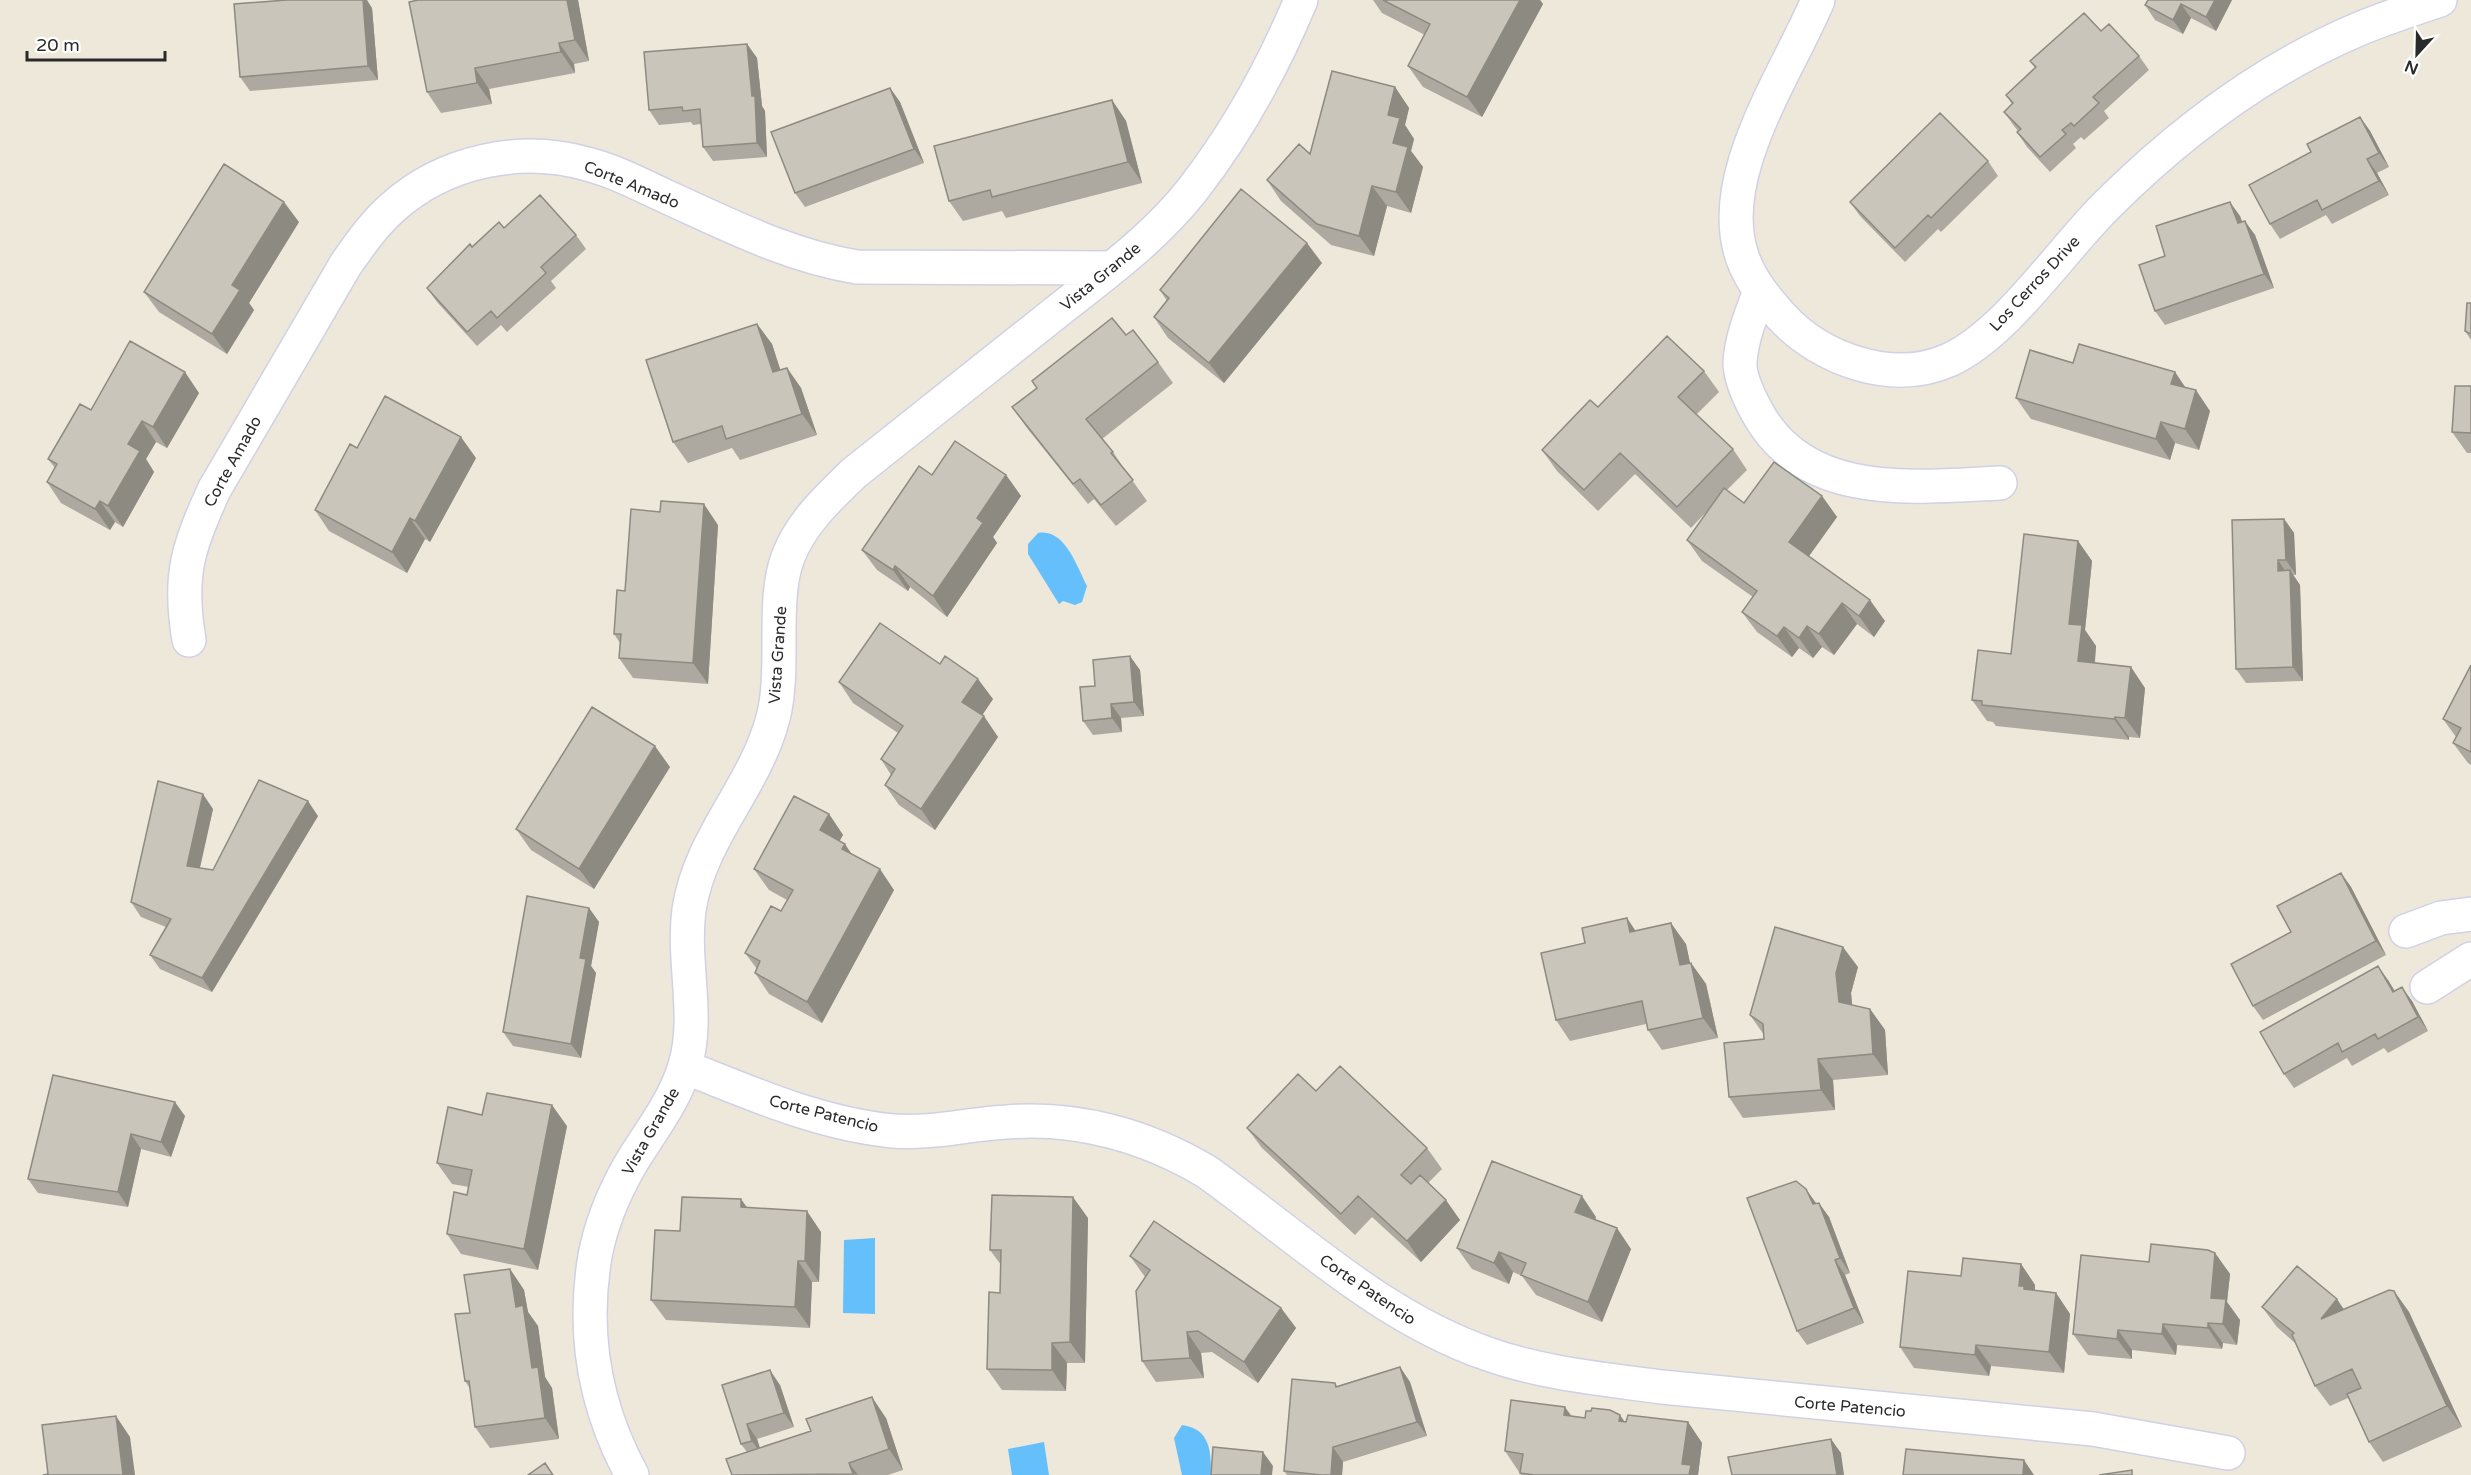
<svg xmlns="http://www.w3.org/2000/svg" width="2471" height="1475" font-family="'Varela Round',sans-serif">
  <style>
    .water { fill: #64bffa }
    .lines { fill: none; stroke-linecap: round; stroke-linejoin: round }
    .minor-casing { stroke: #d0d1e5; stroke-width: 36 }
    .minor { stroke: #fff; stroke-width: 33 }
    .wall { fill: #ada9a0 }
    .shaded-wall { fill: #8d8a82 }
    .building { fill: #c9c5ba; stroke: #8d8a82; stroke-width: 1.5 }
    .labels { text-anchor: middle; stroke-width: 5; stroke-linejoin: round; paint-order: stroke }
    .street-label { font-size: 16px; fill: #2a2a2a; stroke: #fff }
  </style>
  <rect width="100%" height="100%" fill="#eee8db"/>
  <path class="water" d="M1038,533C1065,528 1077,567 1087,586L1082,602L1075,605L1063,601L1059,604L1028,554V544Z
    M875,1238V1314L843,1313L844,1240Z
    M1182,1425C1210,1429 1211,1450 1211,1475H1182L1174,1438Z
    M1044,1442L1049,1475H1012L1008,1449Z"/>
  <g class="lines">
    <defs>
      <path id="minor" d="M1818,0C1787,74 1713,178 1743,259C1751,281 1766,299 1781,316C1821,360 1893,385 1949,360C2006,334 2060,252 2105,207C2177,135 2264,69 2359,29C2385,18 2413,9 2440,0
        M1760,291C1752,313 1742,336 1740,361C1739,376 1750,399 1757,412C1805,501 1914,487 2000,483
        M189,640C178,575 188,548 214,490L346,264C360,244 374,224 392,208C444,161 520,145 587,164C615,171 641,185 667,197C729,225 789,256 857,267L1112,268
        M2406,931L2441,918L2471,914
        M2427,987L2471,959
        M685,1067C752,1094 821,1124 893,1131C931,1134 969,1124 1007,1122C1077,1116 1147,1136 1207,1172C1298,1237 1381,1317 1488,1354C1544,1374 1604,1379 1662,1387L2093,1429L2228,1453
        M632,1475C595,1407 582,1333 595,1256C601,1224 614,1193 630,1165C649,1133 674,1103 685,1066C700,1015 682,962 689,910C699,839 755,787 773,718C786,668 771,602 788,557C801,523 828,498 854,473C920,420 987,367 1054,314C1102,276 1155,238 1193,189C1238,131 1273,67 1301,0"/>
    </defs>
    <use href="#minor" class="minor-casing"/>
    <use href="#minor" class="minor"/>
  </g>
  <path class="wall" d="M418,0H578L589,61L574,64L575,73L489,89L492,104L441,113L427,92Z
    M1373,0H1540L1543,4L1482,117L1423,87L1408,66L1425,35L1382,13Z
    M2232,0L2216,31L2191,18L2183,34L2155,20L2145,5Z
    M372,8L378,80L250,91L240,77Z
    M2101,31L2139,56L2149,70L2104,111L2109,118L2084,140L2081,137L2073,144L2076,148L2050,172L2027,147L2017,132L2018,131L2014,126L2004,112L2012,104L2006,95L2035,68L2030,61Z
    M747,44L757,58L762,106L765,111L767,157L713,161L703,147L701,124L693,125L691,122L659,125L649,110Z
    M1395,87L1409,108L1405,125L1414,139L1411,151L1423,167L1411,213L1387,206L1374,256L1331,245L1281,201L1267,180L1310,154Z
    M890,88L900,102L924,163L805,207L795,193Z
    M1112,100L1126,121L1142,183L1006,218L1002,211L963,221L949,201Z
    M2360,117L2370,131L2389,167L2377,173L2389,195L2332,224L2326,215L2280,239L2270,224L2311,152Z
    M1988,161L1998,176L1941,232L1938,229L1905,262L1860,216L1850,202Z
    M2240,216L2242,222L2255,235L2274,288L2165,325L2155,311L2165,256Z
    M299,222L249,303L254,310L227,354L159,312L144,292Z
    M504,228L576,235L586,249L551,281L556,288L507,332L501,325L477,346L437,302L427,288L472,247Z
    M1322,263L1224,383L1168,338L1154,317L1167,301L1160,290Z
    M2471,303V340L2465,331Z
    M757,324L772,344L780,370L787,368L801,388L817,435L740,460L732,448L688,463L673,442Z
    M1126,335L1158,362L1173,383L1102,439L1113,452L1127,473L1147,501L1116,526L1094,499L1088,504L1027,428L1012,407Z
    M2073,363L2175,372L2185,387L2210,411L2199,450L2175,443L2170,460L2031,419L2016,398Z
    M1704,371L1719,392L1696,415L1733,449L1747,470L1727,490L1744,503L1822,496L1837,517L1809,556L1885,621L1874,637L1857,624L1834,655L1822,647L1813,658L1799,648L1792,657L1757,632L1742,612L1753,597L1702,561L1687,540L1711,507L1691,528L1635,474L1598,511L1557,471L1542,450L1598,407Z
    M2471,386V453H2467L2452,432Z
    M199,393L167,448L156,442L146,459L154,472L123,527L115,522L110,530L61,503L47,482L55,468L48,459L91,410Z
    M357,448L476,458L430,542L425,539L407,573L329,531L315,510Z
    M932,475H1006L1021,496L993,537L997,543L947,617L910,587L908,591L877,570L862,550Z
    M2284,519L2294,533L2296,575H2293L2300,585L2303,681L2246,683L2236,669Z
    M718,525L708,684L633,678L619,658L620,643L614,634L625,591Z
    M2078,541L2092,561L2085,630L2096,646L2095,663L2145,688L2140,738L2129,737V740L1996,726L1993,722L1987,721L1972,700L2011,654Z
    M2471,665V765L2468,763L2453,743L2456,737L2443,719Z
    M1140,670L1144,716L1121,718L1122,732L1093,735L1083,721L1095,686Z
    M839,682L993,699L982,715L998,737L935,830L899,805L885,785L891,775L881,759L898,733L853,703Z
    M670,767L594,889L531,850L516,829Z
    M213,809L200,868L213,870L318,816L212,992L160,969L150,955L166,927L141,917L131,902Z
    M829,814L843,835L839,841L852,854L894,890L822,1023L769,994L755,973L757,969L745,953L781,911L787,900L769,890L754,869Z
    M2341,873L2351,887L2386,955L2263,1020L2253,1006L2291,932Z
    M589,908L599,922L591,966L596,973L581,1058L513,1046L503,1032Z
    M1635,931L1686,944L1690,964L1691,963L1706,984L1718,1038L1662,1050L1648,1030L1646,1024L1570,1041L1556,1020Z
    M1858,967L1851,993L1852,1005L1870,1009L1885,1030L1888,1075L1833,1080L1835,1110L1743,1118L1729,1097L1764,1039V1035L1750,1015Z
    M2388,980L2395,991L2412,1001L2428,1031L2388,1053L2384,1048L2352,1066L2347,1058L2294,1088L2284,1074Z
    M53,1075L185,1116L171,1157L141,1149L128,1207L38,1193L28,1179Z
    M1316,1091L1427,1148L1442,1169L1428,1183L1460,1220L1421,1262L1372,1217L1355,1235L1262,1148L1247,1128Z
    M567,1126L538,1270L461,1254L447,1234L467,1195L469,1187L452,1184L437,1163Z
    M1816,1203L1829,1217L1850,1273L1845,1275L1864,1323L1807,1345L1797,1331Z
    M747,1208L821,1232L819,1282H812L810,1328L666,1320L651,1300L680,1231Z
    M1596,1217L1595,1220L1631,1249L1602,1322L1536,1295L1522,1276L1513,1272L1509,1284L1472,1269L1457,1248Z
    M1088,1218L1085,1363H1067L1066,1391L1002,1390L987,1369L1000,1293L1001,1265L990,1250Z
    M2215,1253L2230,1274L2227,1302L2240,1320L2237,1345L2223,1343L2222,1349L2177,1345L2176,1355L2132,1350V1359L2088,1355L2073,1334L2149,1262Z
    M1130,1256L1281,1308L1296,1328L1258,1383L1212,1352L1201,1353L1204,1378L1156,1382L1142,1361L1145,1277Z
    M2021,1264L2035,1285V1291L2056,1293L2070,1314L2064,1373L1991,1366L1989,1376L1914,1368L1900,1347L1961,1276Z
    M510,1269L524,1290L528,1312L538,1326L545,1377L552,1388L559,1439L490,1448L475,1427L471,1390L465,1381L470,1313Z
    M2394,1291L2409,1312L2462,1427L2383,1462L2369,1442L2348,1398L2330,1406L2315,1386L2295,1343L2277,1327L2262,1307L2344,1309Z
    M1400,1367L1410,1382L1427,1436L1343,1462L1342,1475H1287L1284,1471L1335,1383L1337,1386Z
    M722,1385H780L794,1427L757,1439L760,1448L886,1418L903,1470L888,1475H732L747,1452L741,1444Z
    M1571,1416L1625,1422H1688L1702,1443L1698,1475H1521L1505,1451Z"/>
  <path class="shaded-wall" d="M363,0H367L372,8L378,80L368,66Z
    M567,0H578L589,61L575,40Z
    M1520,0H1540L1543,4L1482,117L1467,97Z
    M2215,0H2232L2216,31L2206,17Z
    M2181,4L2191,18L2183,34L2173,20Z
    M559,43L574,64L575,73L561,52Z
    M747,44L757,58L762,106L765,111L767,157L757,143Z
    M475,68L489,89L492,104L477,83Z
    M1395,87L1409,108L1405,125L1414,139L1411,151L1423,167L1411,213L1396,192L1393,143L1388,115Z
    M890,88L900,102L924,163L914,149Z
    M1112,100L1126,121L1142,183L1128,162Z
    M2360,117L2370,131L2389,167L2379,153Z
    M2367,159L2377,173L2389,195L2379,181Z
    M1372,186L1387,206L1374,256L1359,236Z
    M284,202L299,222L249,303L254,310L227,354L212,334L232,285Z
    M2230,202L2240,216L2248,238L2238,223Z
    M2245,221L2255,235L2274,288L2264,274Z
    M1307,243L1322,263L1224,383L1209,363Z
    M757,324L772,344L788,393L773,372Z
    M787,368L801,388L817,435L802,414Z
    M185,372L199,393L167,448L153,427Z
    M2175,372L2189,393L2171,384Z
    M2196,390L2210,411L2199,450L2185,429Z
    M142,421L156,442L146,459L154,472L123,527L108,506L128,444Z
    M2161,422L2175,443L2170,460L2156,439Z
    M461,437L476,458L430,542L415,521Z
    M1006,475L1021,496L993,537L997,543L947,617L933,596L977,518Z
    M1822,496L1837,517L1804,563L1789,542Z
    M100,501L115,522L110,530L95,509Z
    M704,504L718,525L708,684L693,663Z
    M410,518L425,539L407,573L392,552Z
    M2284,519L2294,533L2296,575L2286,560Z
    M2078,541L2092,561L2085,630L2096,646L2093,682L2078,661L2069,624Z
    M2278,560L2288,575L2278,571Z
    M895,566L910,587L908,591L893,570Z
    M2290,570L2300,585L2303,681L2293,667Z
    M1870,600L1885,621L1874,637L1859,616Z
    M1842,603L1857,624L1834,655L1819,634Z
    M1807,626L1822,647L1813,658L1799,638Z
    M1784,627L1799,648L1792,657L1777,636Z
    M1130,656L1140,670L1144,716L1134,702Z
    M2131,667L2145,688L2140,738L2125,718Z
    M978,679L993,699L977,723L962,702Z
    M1111,704L1121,718L1122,732L1112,718Z
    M984,716L998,737L935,830L921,809Z
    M2115,717L2129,737V740L2114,719Z
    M655,746L670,767L594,889L579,869Z
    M203,794L213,809L197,880L187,866Z
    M308,801L318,816L212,992L202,978Z
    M829,814L843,835L834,851L820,830Z
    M845,844L859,865L842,849Z
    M880,869L894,890L822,1023L807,1002Z
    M2341,873L2351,887L2386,955L2376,941Z
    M589,908L599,922L591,966L596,973L581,1058L571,1044L580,958Z
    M1627,918L1641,939L1630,932Z
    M1671,923L1686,944L1695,986L1680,965Z
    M1843,947L1858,967L1851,993L1854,1023L1839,1002L1836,973Z
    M1691,963L1706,984L1718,1038L1703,1018Z
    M2378,966L2388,980L2403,1006L2393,992Z
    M2402,987L2412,1001L2428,1031L2418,1017Z
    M1870,1009L1885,1030L1888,1075L1873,1054Z
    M1818,1059L1833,1080L1835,1110L1821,1090Z
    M175,1102L185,1116L171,1157L161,1142Z
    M552,1105L567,1126L538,1270L524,1249Z
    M131,1134L141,1149L128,1207L118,1192Z
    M1806,1189L1816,1203L1823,1219L1813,1204Z
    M1582,1196L1596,1217L1590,1232L1575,1212Z
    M1073,1197L1088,1218L1085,1363L1070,1342Z
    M741,1199L756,1220L741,1207Z
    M1446,1200L1460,1220L1421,1262L1407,1241Z
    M1819,1203L1829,1217L1850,1273L1840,1258Z
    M807,1211L821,1232L819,1282L805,1261Z
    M1617,1228L1631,1249L1602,1322L1588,1302Z
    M1499,1252L1513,1272L1509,1284L1494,1263Z
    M2215,1253L2230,1274L2227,1302L2240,1320L2237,1345L2223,1324L2211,1298Z
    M1835,1260L1845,1275L1864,1323L1854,1308Z
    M798,1261L812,1282L810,1328L795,1307Z
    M2021,1264L2035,1285L2034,1300L2019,1286Z
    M510,1269L524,1290L528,1312L538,1326L545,1377L552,1388L559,1439L545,1418L516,1307Z
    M2394,1291L2409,1312L2462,1427L2447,1406Z
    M2056,1293L2070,1314L2064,1373L2049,1352Z
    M2337,1299L2351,1320L2321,1319Z
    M1281,1308L1296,1328L1258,1383L1244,1362Z
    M2208,1323L2223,1343L2222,1349L2208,1328Z
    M2163,1324L2177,1345L2176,1355L2162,1334Z
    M2118,1330L2132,1350V1359L2117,1339Z
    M1187,1332L1201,1353L1204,1378L1190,1358Z
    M1052,1343L1067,1363L1066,1391L1052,1370Z
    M1976,1345L1991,1366L1989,1376L1975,1355Z
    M1400,1367L1410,1382L1427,1436L1417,1422Z
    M770,1370L780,1385L794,1427L784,1413Z
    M872,1397L886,1418L903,1470L889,1449Z
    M1565,1407L1580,1428L1564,1415Z
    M1620,1415L1634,1435L1619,1421Z
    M116,1416L130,1437L135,1475H123Z
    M1688,1422L1702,1443L1698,1475H1689L1682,1464Z
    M747,1424L757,1439L762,1455L752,1441Z
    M1831,1439L1841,1453L1844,1475H1837Z
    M1333,1447L1343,1462L1342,1475H1331Z
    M1263,1452L1273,1466L1272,1475H1261Z
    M2024,1460L2034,1475H2023Z
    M849,1463L858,1475L853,1474Z"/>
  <path class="building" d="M287,0H363L368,66L240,77L234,4Z
    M418,0H567L575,40L559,43L561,52L475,68L477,83L427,92L409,2Z
    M1383,0H1520L1467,97L1408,66L1430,24Z
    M2148,0H2215L2206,17L2181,4L2173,20L2145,5Z
    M2084,13L2101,31L2109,24L2139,56L2093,97L2099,103L2074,126L2071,123L2062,130L2066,134L2040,157L2017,132L2021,129L2004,112L2013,103L2006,95L2036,67L2030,61Z
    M747,44L752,96H755L757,143L703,147L700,109L683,111L682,107L649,110L644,52Z
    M1332,71L1395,87L1388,115L1400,118L1393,143L1408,147L1396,192L1372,186L1359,236L1317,224L1267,180L1299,144L1310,154Z
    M890,88L914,149L795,193L771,132Z
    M1112,100L1128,162L992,197L990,190L949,201L934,146Z
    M1940,113L1988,161L1931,218L1928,215L1895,248L1850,202Z
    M2360,117L2379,153L2367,159L2379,181L2322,210L2317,200L2270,224L2249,185L2311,152L2307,144Z
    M224,164L284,202L232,285L240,290L212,334L144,292Z
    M1241,189L1307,243L1209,363L1154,317L1169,298L1160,290Z
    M540,195L576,235L541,267L546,273L497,318L491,311L467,332L427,288L470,244L472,247L499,222L504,228Z
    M2230,202L2238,223L2245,221L2264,274L2155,311L2139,265L2165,256L2156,226Z
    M2467,303H2471V334L2465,331Z
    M1112,318L1126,335L1133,330L1158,362L1086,419L1113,452L1111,453L1133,480L1101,505L1080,479L1073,484L1012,407L1037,388L1032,381Z
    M757,324L773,372L787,368L802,414L726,439L722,426L673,442L646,360Z
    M1667,336L1704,371L1678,397L1733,449L1677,507L1620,453L1584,490L1542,450L1590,400L1598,407Z
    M130,341L185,372L153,427L142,421L128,444L140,451L108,506L100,501L95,509L47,482L57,464L48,459L80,404L91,410Z
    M2079,344L2175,372L2171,384L2196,390L2185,429L2161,422L2156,439L2016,398L2030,350L2073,363Z
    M2455,386H2471V433L2452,432Z
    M385,396L461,437L415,521L410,518L392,552L315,510L350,444L357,448Z
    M955,441L1006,475L977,518L983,523L933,596L895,566L893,570L862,550L919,466L932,475Z
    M1774,462L1822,496L1789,542L1870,600L1859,616L1842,603L1819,634L1807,626L1799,638L1784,627L1777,636L1742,612L1757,591L1687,540L1724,488L1744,503Z
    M661,501L704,504L693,663L619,658L621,634H614L617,590L625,591L631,509L660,512Z
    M2284,519L2286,560H2278V571L2290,570L2293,667L2236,669L2232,520Z
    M2024,534L2078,541L2069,624L2082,625L2078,661L2131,667L2125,718L2115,717L2114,719L1982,705V701L1972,700L1978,650L2011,654Z
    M880,623L940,664L945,656L978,679L962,702L984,716L921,809L885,785L895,769L881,759L903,726L839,682Z
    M1130,656L1134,702L1111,704L1112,718L1083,721L1080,687L1095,686L1093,660Z
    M2471,665V752L2453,743L2461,728L2443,719Z
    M592,707L655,746L579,869L516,829Z
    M259,780L308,801L202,978L150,955L171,919L131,902L158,781L203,794L187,866L213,870Z
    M794,796L829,814L820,830L845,844L842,849L880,869L807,1002L755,973L760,961L745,953L771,906L781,911L793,890L754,869Z
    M2341,873L2376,941L2253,1006L2231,964L2291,932L2277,906Z
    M527,896L589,908L580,958L586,959L571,1044L503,1032Z
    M1627,918L1630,932L1671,923L1680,965L1691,963L1703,1018L1648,1030L1642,1001L1556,1020L1541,953L1585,943L1582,928Z
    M1775,927L1843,947L1836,973L1839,1002L1870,1009L1873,1054L1818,1059L1821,1090L1729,1097L1724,1043L1764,1039L1763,1024L1750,1015Z
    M2378,966L2393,992L2402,987L2418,1017L2378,1039L2375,1034L2342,1052L2338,1043L2284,1074L2260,1032Z
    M1340,1066L1427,1148L1401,1175L1411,1184L1420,1175L1446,1200L1407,1241L1358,1196L1341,1214L1247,1128L1298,1074L1316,1091Z
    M53,1075L175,1102L161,1142L131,1134L118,1192L28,1179Z
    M487,1093L552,1105L524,1249L447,1234L454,1192L467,1195L472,1170L437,1163L448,1107L482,1115Z
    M1492,1161L1582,1196L1575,1212L1617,1228L1588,1302L1521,1275L1526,1263L1499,1252L1494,1263L1457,1248Z
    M1796,1181L1806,1189L1813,1204L1819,1203L1840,1258L1835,1260L1854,1308L1797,1331L1747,1198Z
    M992,1195L1073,1197L1070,1342L1052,1343V1370L987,1369L989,1292L1000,1293L1001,1250H990Z
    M682,1197L741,1199V1207L807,1211L805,1261H798L795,1307L651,1300L655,1230L680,1231Z
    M1154,1221L1281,1308L1244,1362L1198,1331L1187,1332L1190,1358L1142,1361L1136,1291L1150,1270L1130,1256Z
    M2151,1244L2208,1250L2215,1253L2211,1298L2226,1299L2223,1324L2208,1323V1328L2163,1324L2162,1334L2118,1330L2117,1339L2073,1334L2081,1255L2149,1262Z
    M1963,1258L2021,1264L2019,1286H2024V1289L2056,1293L2049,1352L1976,1345L1975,1355L1900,1347L1908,1271L1961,1276Z
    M2297,1266L2337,1299L2321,1319L2389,1290L2394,1291L2447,1406L2369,1442L2347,1394L2361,1388L2352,1369L2315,1386L2292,1335L2294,1333L2262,1307Z
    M510,1269L516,1307L523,1305L532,1368L538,1367L545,1418L475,1427L469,1381H465L455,1314L470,1313L464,1275Z
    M1400,1367L1417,1422L1333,1447L1331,1475H1321L1284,1471L1292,1379L1335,1383L1336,1387Z
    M770,1370L784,1413L747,1424L752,1441L741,1444L722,1385Z
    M872,1397L889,1449L849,1463L853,1474L732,1475L726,1459L811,1431L806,1419Z
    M1511,1400L1565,1407L1564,1415L1585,1418L1586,1411H1591L1592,1408L1610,1410L1620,1415L1619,1421L1626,1422L1628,1415L1688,1422L1682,1464L1691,1465L1689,1475H1534L1520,1473L1523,1454L1505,1451Z
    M116,1416L123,1475H43L48,1474L42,1425Z
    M1831,1439L1837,1475H1732L1728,1457Z
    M1213,1447L1263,1452L1261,1475H1211Z
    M1906,1449L2024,1460L2023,1475H1903Z
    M545,1463L553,1475H528Z
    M2132,1470V1475H2099Z"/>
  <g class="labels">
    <g class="street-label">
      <text transform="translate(632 184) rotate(22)" y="6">Corte Amado</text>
      <text transform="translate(1100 276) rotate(-39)" y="6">Vista Grande</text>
      <text transform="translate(2034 283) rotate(-47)" y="6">Los Cerros Drive</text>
      <text transform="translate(232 461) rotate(-61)" y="6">Corte Amado</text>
      <text transform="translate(777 655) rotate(-86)" y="6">Vista Grande</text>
      <text transform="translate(824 1113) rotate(14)" y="6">Corte Patencio</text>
      <text transform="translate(650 1131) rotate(-60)" y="6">Vista Grande</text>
      <text transform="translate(1368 1289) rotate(34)" y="6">Corte Patencio</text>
      <text transform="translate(1850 1406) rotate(5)" y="6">Corte Patencio</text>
    </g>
  </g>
  <g transform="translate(2417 54) rotate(202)" stroke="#ffffff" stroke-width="4.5" paint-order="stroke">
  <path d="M0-4.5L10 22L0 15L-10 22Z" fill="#2a2a2a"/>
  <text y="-9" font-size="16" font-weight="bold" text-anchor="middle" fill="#2a2a2a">N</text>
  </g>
  <path d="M27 51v9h138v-9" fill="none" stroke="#2a2a2a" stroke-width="3"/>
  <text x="36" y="51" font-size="18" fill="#2a2a2a" stroke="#ffffff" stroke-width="4.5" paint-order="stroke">20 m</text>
</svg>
